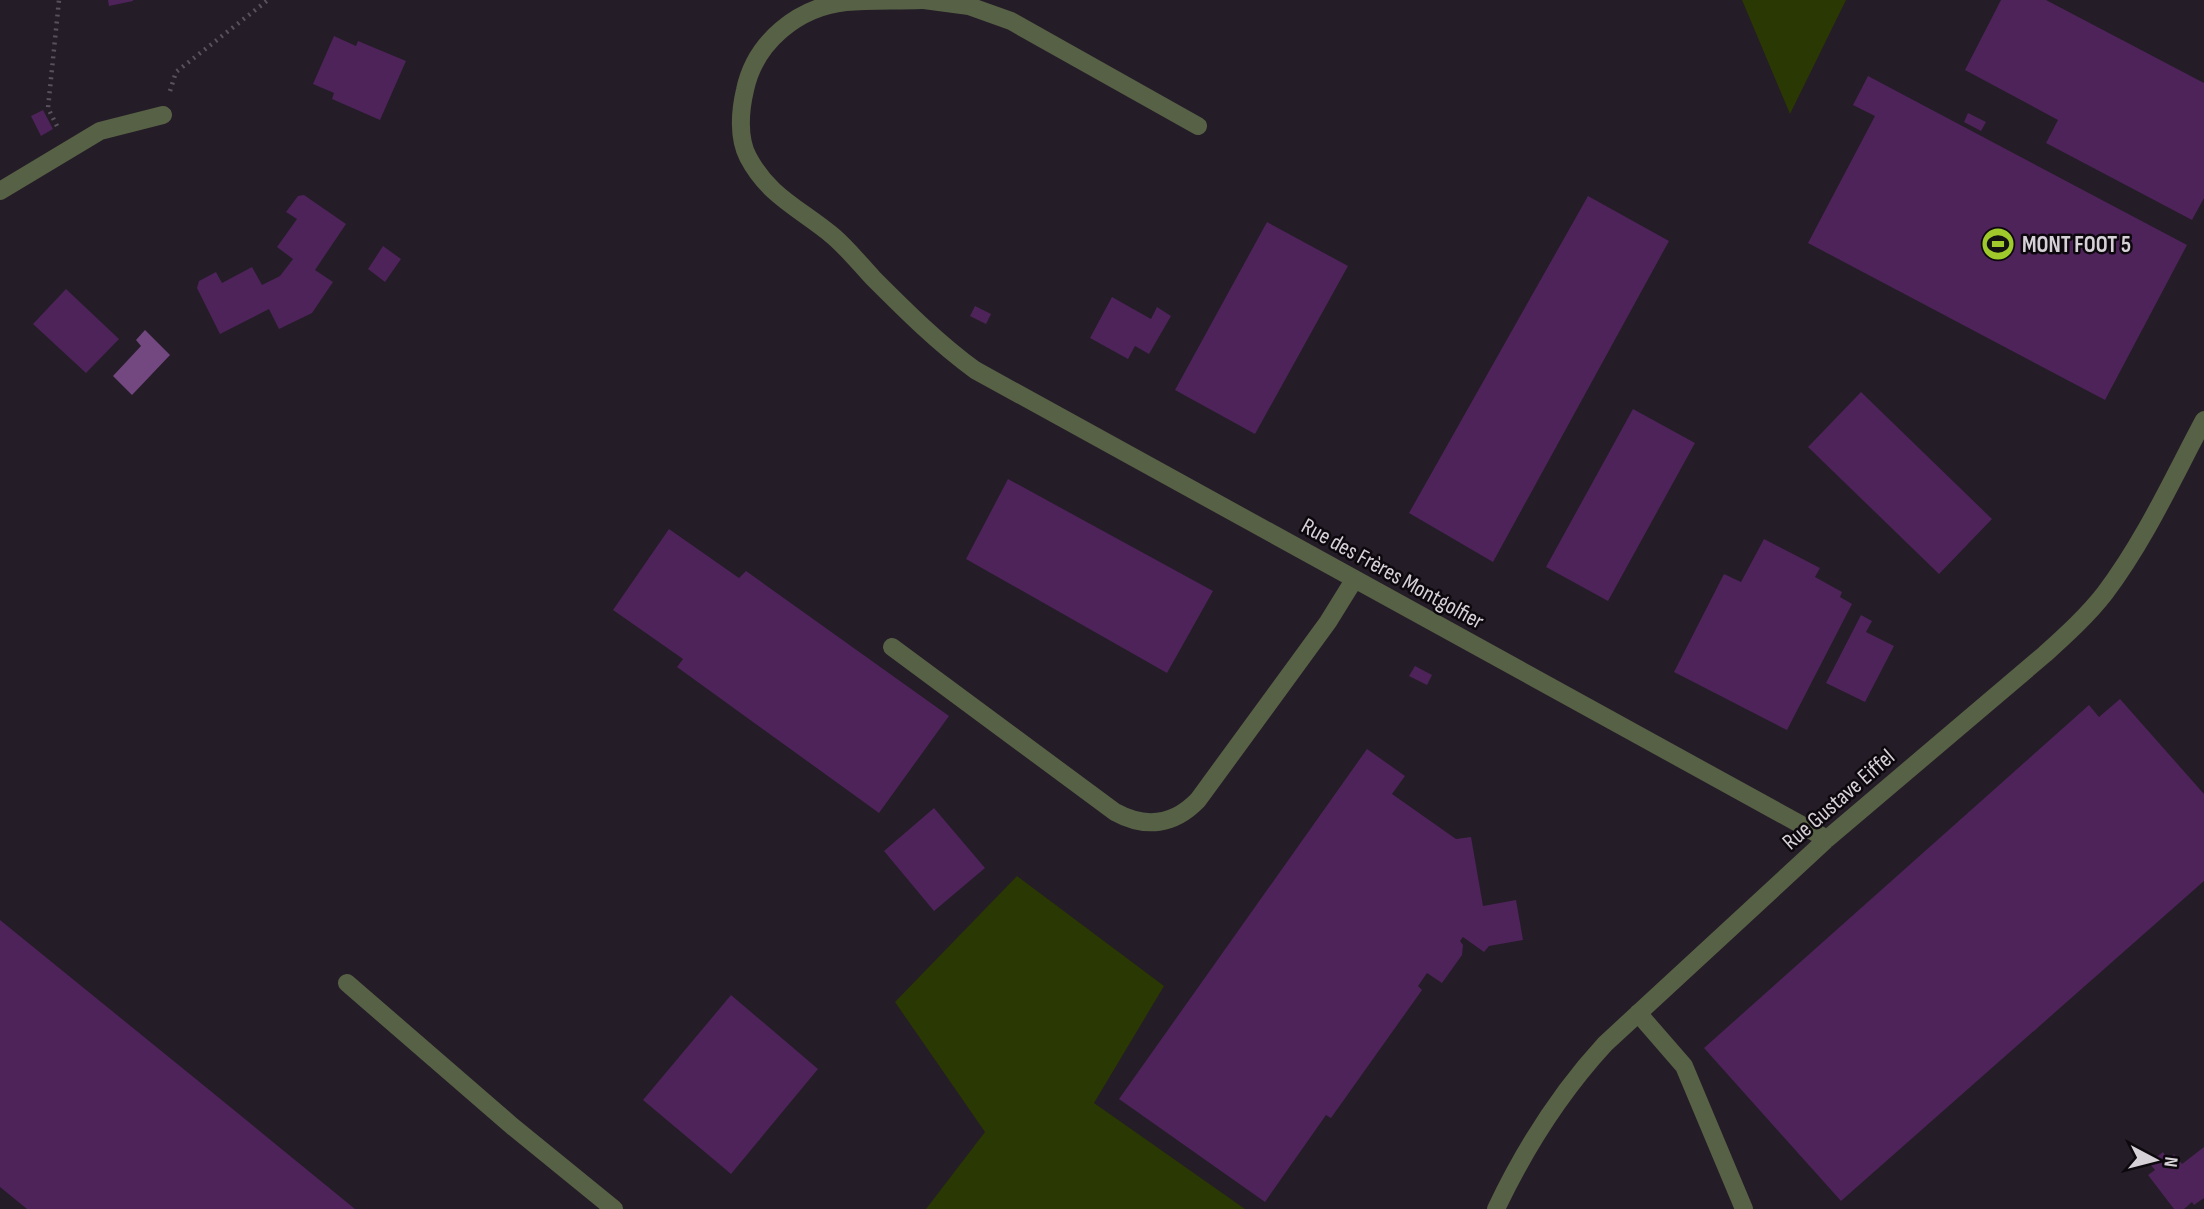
<svg xmlns="http://www.w3.org/2000/svg" width="2204" height="1209" font-family="'Sofia Sans Condensed',sans-serif">
  <style>
    .green { fill: #2a3803 }
    .water { fill: #734780 }
    .building { fill: #4d2359 }
    .lines { fill: none; stroke-linecap: round; stroke-linejoin: round }
    .path { stroke: #59525c; stroke-width: 4.5; stroke-dasharray: 2 5; stroke-linecap: butt }
    .minor { stroke: #576145; stroke-width: 18 }
    .labels { text-anchor: middle; stroke-width: 5; stroke-linejoin: round; paint-order: stroke }
    .poi-label { font-size: 23px; font-weight: bold; fill: #d6d0d7; stroke: #0c080d; text-anchor: start }
    .street-label { font-size: 23px; fill: #d6d0d7; stroke: #0c080d }
  </style>
  <rect width="100%" height="100%" fill="#241c27"/>
  <path class="green" d="M1742,0H1846L1790,114Z
    M1017,876L1164,986L1094,1103L1245,1209H926L985,1132L895,1002Z"/>
  <path class="water" d="M145,330L170,355L132,395L113,376L141,346L136,340Z"/>
  <path class="building" d="M108,0H133V1L109,6Z
    M2001,0H2046L2204,83V198L2192,220L2046,143L2058,120L1965,70Z
    M334,36L356,46L358,41L406,61L380,120L332,99L334,93L313,84Z
    M1868,76L2187,245L2105,400L1808,243L1875,116L1853,105Z
    M43,110L53,129L41,136L31,116Z
    M1968,113L1986,122L1981,131L1964,122Z
    M304,195L346,224L315,270L333,282L312,313L279,329L269,309L220,334L197,288L199,281L216,272L222,283L252,267L262,285L280,276L293,259L277,247L297,219L286,212L298,196Z
    M1588,196L1669,241L1493,562L1409,513Z
    M1267,222L1348,266L1255,434L1175,390Z
    M383,246L401,259L385,282L368,269Z
    M66,289L119,339L86,373L33,324Z
    M1112,297L1151,319L1157,307L1171,316L1149,354L1135,346L1128,359L1090,338Z
    M975,306L991,314L986,324L970,316Z
    M1861,392L1992,519L1939,574L1808,447Z
    M1633,409L1695,443L1608,601L1546,567Z
    M1008,479L1213,591L1167,673L966,559Z
    M669,529L739,578L746,571L949,716L879,813L677,667L683,659L613,610Z
    M1764,539L1820,568L1815,577L1842,592L1840,597L1852,604L1787,730L1674,672L1724,574L1741,582Z
    M1861,615L1872,621L1866,632L1894,646L1865,702L1826,683Z
    M1415,666L1432,675L1427,685L1409,676Z
    M2120,699L2204,794V881L1841,1201L1704,1048L2089,705L2099,717Z
    M1367,749L1405,776L1392,794L1456,839L1471,837L1483,906L1516,900L1523,940L1489,946L1484,952L1463,937L1460,941L1463,945L1462,955L1442,983L1427,973L1418,986L1422,990L1331,1118L1326,1115L1265,1202L1119,1099Z
    M934,808L985,868L934,911L884,851Z
    M0,920L202,1084L355,1209H27L0,1187Z
    M731,995L818,1069L731,1174L643,1100Z
    M2204,1147V1198L2194,1205L2192,1202L2184,1209H2174L2148,1175L2155,1170L2149,1163L2163,1152L2168,1160L2174,1154L2182,1164Z"/>
  <g class="lines">
    <path class="path" d="M170,91L176,72L268,0
      M57,126L48,108L59,0"/>
    <path class="minor" d="M921,0C896,1 871,0 846,2C798,7 755,42 745,90C740,111 738,138 748,157C769,197 801,209 833,236C847,248 860,264 873,278C906,311 938,343 975,370L1827,839
      M924,0L969,6L1011,21L1198,126
      M0,191L100,131L163,115
      M892,647L1115,812C1146,829 1174,825 1198,800L1328,622L1354,580
      M347,983L512,1126L614,1209
      M1638,1013L1684,1066L1744,1209
      M1496,1209C1525,1148 1559,1094 1605,1044L1827,839L2045,654C2066,635 2088,615 2105,593C2145,540 2173,478 2204,420"/>
  </g>
  <defs>
    <symbol id="stadium-disc" viewBox="-11 -11 22 22"><circle r="9.5" fill="#a0ca2c" stroke="#0c080d"/><path d="M0-5a6.5 5 0 1 0 0 10a6.5 5 0 1 0 0-10ZM-3.5-1.8h7v3.6h-7Z" fill="#111"/></symbol>
  </defs>
  <g fill-rule="evenodd">
    <use href="#stadium-disc" x="1979" y="225" width="38" height="38"/>
  </g>
  <g class="labels">
    <g class="poi-label">
      <text x="2022" y="252">MONT FOOT 5</text>
    </g>
    <g class="street-label">
      <text transform="translate(1393 573) rotate(29)" y="8">Rue des Frères Montgolfier</text>
      <text transform="translate(1838 799) rotate(-41)" y="8">Rue Gustave Eiffel</text>
    </g>
  </g>
  <g transform="translate(2155 1160) rotate(97)" stroke="#0c080d" stroke-width="5" paint-order="stroke">
  <path d="M0-5L12 26L0 18L-12 26Z" fill="#d6d0d7"/>
  <text y="-10" font-size="19" font-weight="bold" text-anchor="middle" fill="#d6d0d7">N</text>
  </g>
</svg>
